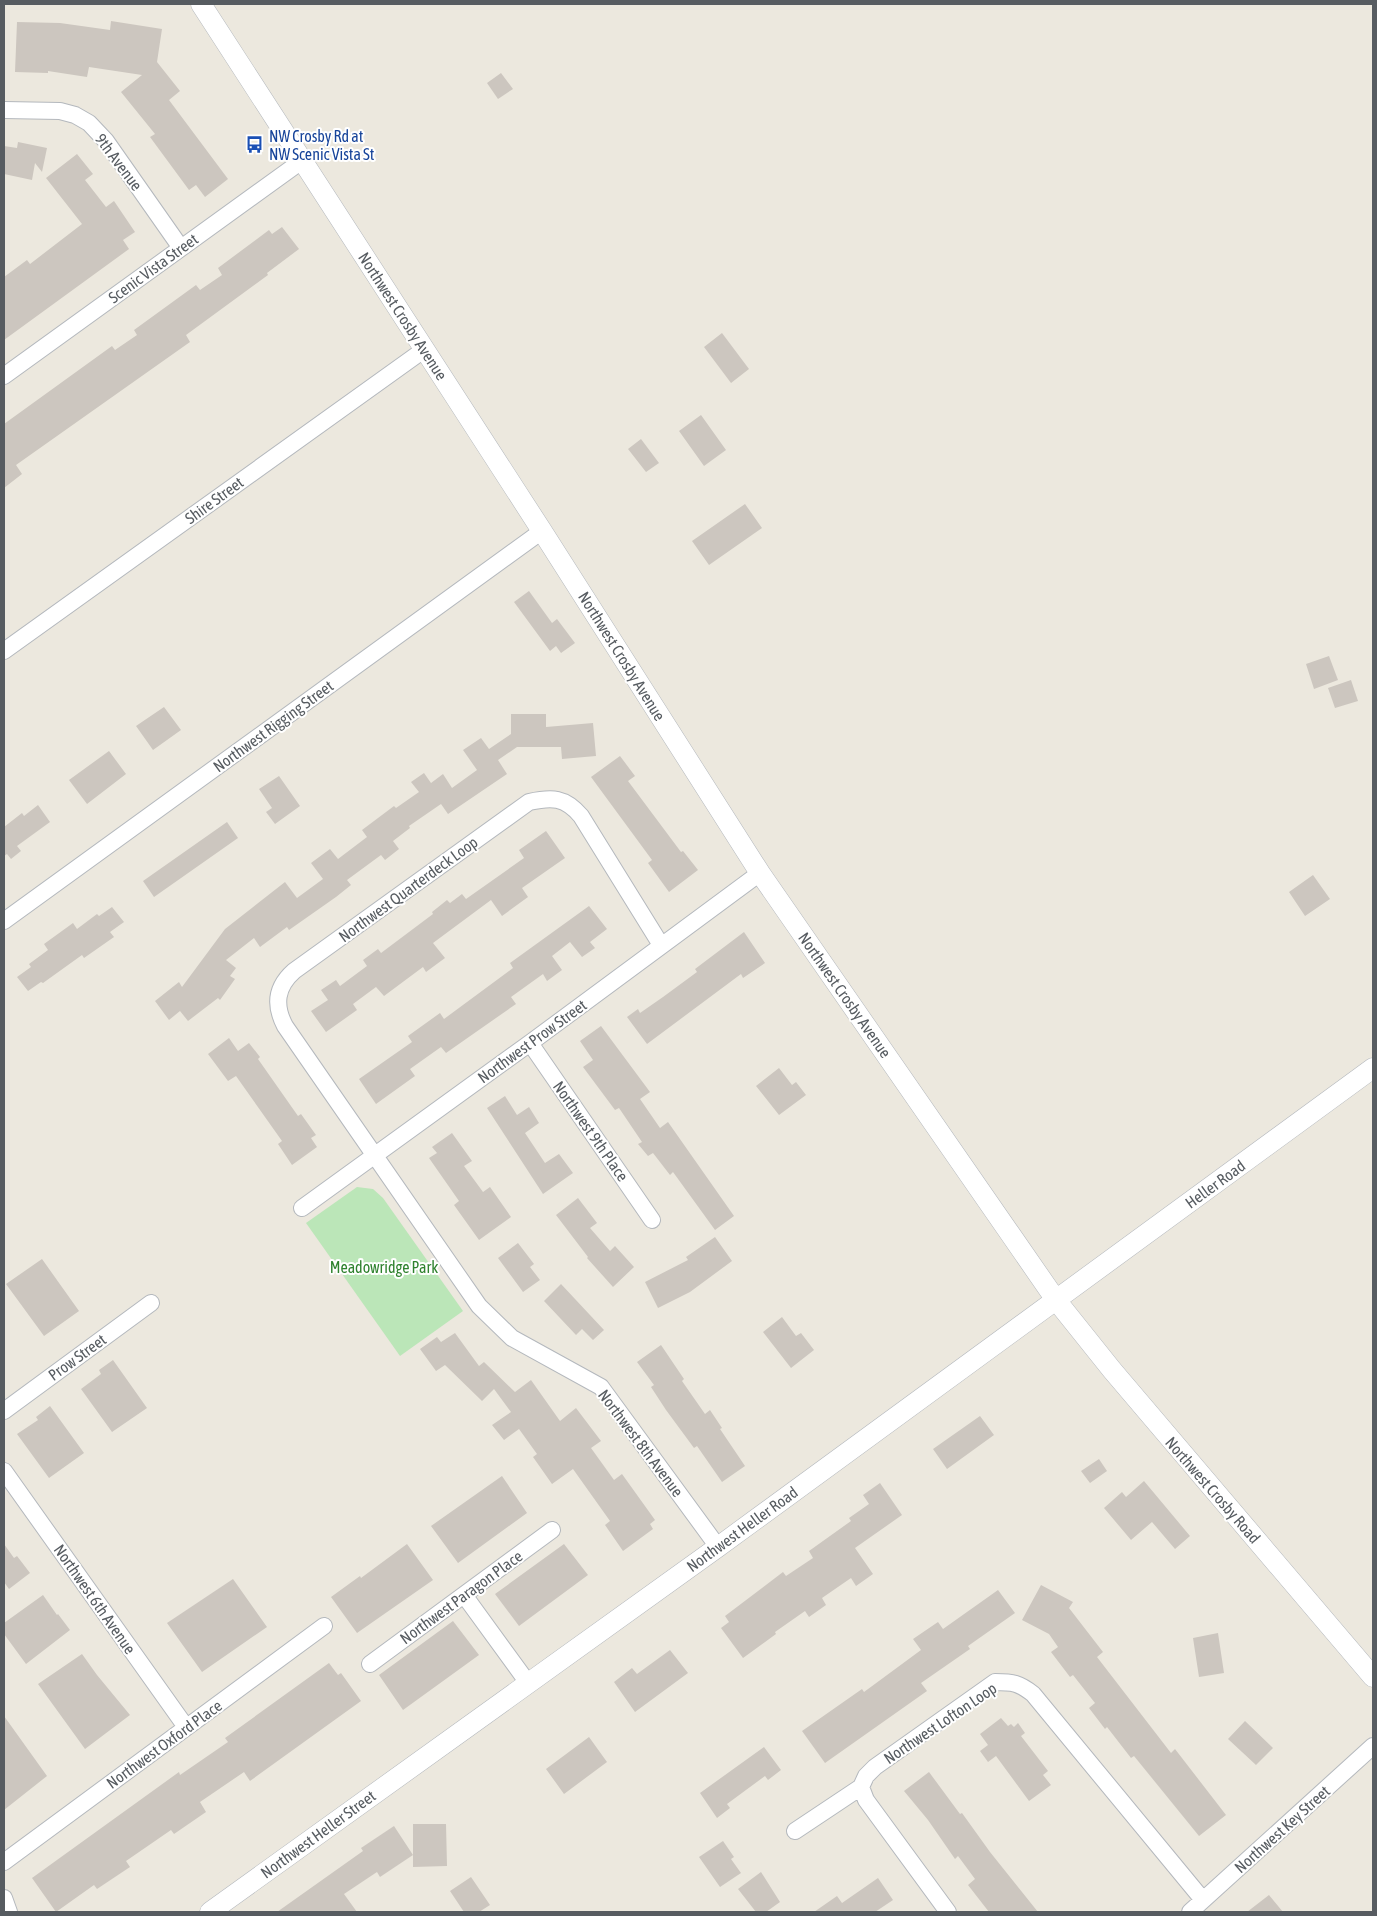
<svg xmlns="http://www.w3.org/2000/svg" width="1377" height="1916" font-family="'Asap Condensed',sans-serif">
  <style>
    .green { fill: #bbe6b8 }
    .building { fill: #ccc6bf }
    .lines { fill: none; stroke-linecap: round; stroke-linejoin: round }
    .minor-casing { stroke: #b4b8bd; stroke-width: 18 }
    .tertiary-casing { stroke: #b4b8bd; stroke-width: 21 }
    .minor { stroke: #fff; stroke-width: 16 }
    .tertiary { stroke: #fff; stroke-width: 20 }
    .labels { text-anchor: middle; stroke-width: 4; stroke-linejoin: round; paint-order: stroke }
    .transit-label { font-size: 16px; fill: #164399; stroke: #fff; text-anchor: start }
    .street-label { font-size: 16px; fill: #575c61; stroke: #fff }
    .park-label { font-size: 16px; fill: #2f822e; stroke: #fff }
  </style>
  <rect width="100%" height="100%" fill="#ece8de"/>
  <path class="green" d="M357,1187L373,1189L383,1198L463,1311L400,1356L306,1223Z"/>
  <path class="building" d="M111,21L162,29L157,62L180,91L169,100L228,179L205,197L196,185L189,190L150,137L155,134L121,92L142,75L89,67L87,77L48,71V73L15,72L17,22L60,23L110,30Z
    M501,73L513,89L498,99L487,83Z
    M18,142L47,148L42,172L35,163L32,180L4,174V146L17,148Z
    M77,154L93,174L85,180L106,207L114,201L135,232L123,240L129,249L4,340V277L27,260L30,264L82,224L46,178Z
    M282,227L299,249L267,273L268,275L186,335L190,342L16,465L22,474L4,488V424L112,346L115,350L137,335L134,330L196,285L200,290L222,275L218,268L269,230L272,234Z
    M722,333L749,369L731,383L704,347Z
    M701,415L726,450L704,466L679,431Z
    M641,439L659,463L646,472L628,449Z
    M745,504L762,528L709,565L692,541Z
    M529,591L552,623L557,619L575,643L561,653L556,646L550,651L514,602Z
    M1329,656L1338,680L1314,689L1306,664Z
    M1351,680L1358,701L1335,708L1328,688Z
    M164,707L181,730L153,750L136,726Z
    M511,714H546V727L593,723L596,756L562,759L561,747H517L498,760L507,774L448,814L441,804L409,826L410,828L393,841L399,849L385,860L381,855L347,880L351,885L336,897L289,930L287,927L260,947L254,938L226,960L236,968L230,976L235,979L220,1000L218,998L188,1021L180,1011L169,1020L155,1001L179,982L182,987L225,929L285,882L297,898L323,879L311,863L330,849L338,859L367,837L362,830L394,806L396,808L419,792L411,782L424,773L431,783L443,774L452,788L477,770L463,750L481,738L489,749L511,734Z
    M109,751L126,774L87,804L69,780Z
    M620,756L635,776L628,781L681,852L683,851L698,870L669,892L648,863L652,860L591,777Z
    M279,776L300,806L275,824L266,812L272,808L259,789Z
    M38,805L50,822L17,846L21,851L11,859L7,854L4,856V827L22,813L24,816Z
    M227,822L238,838L154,897L143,881Z
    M546,831L565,858L522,888L528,897L502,916L491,900L433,943L445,958L426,972L423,967L384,996L376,987L353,1004L357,1010L326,1032L311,1011L328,1000L321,990L336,980L340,986L367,966L363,960L378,949L381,953L433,914L432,912L447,900L450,903L462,894L466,899L524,858L519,850Z
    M1313,875L1330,899L1305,916L1289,892Z
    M589,906L607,929L590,942L595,948L582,957L570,942L552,956L562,970L547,981L543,974L511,997L516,1004L446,1053L441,1047L410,1069L415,1076L376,1104L359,1079L412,1042L408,1036L440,1013L444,1019L513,968L510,963Z
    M112,907L124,922L110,932L114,937L84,958L82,955L43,983L41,982L28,991L17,977L31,967L29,964L48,950L44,944L73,923L77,929L97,914L99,916Z
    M744,932L765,963L743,978L741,974L647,1044L627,1017L638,1009L640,1013L663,997L697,972L695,969Z
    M601,1026L650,1092L640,1099L660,1128L668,1122L734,1216L715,1230L673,1172L670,1175L653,1153L648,1156L638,1144L642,1142L619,1108L615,1110L583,1067L593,1060L580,1041Z
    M229,1038L238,1051L249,1043L260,1057L258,1059L298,1116L301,1114L316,1135L311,1138L317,1147L292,1165L278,1144L282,1141L236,1076L228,1081L208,1054Z
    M779,1068L792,1085L796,1082L806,1095L779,1115L756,1086Z
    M505,1096L517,1115L529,1107L539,1123L525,1133L545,1163L559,1154L573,1173L543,1194L487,1108Z
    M452,1133L472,1161L464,1166L483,1192L490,1187L511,1217L479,1240L454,1205L459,1201L429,1158L437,1153L432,1147Z
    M578,1198L597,1223L590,1228L610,1251L615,1246L634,1267L613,1287L587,1258L588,1257L556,1215Z
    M715,1237L732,1261L690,1292L658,1308L645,1282L688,1260L686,1257Z
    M518,1243L534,1264L530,1267L540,1280L523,1292L498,1258Z
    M42,1259L79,1311L44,1336L6,1284Z
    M561,1284L604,1330L593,1340L582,1329L576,1335L544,1301Z
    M782,1317L796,1336L801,1333L814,1350L791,1368L763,1332Z
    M455,1333L479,1366L484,1362L515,1392L531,1380L560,1421L576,1408L601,1441L591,1448L614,1480L622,1474L655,1520L650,1524L653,1529L623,1551L605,1525L610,1521L573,1469L552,1484L533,1457L537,1454L519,1429L504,1440L492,1425L511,1412L494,1389L482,1401L445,1365L436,1371L420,1349L437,1337L441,1342Z
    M661,1345L684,1379L682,1381L705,1414L710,1410L722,1428L720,1429L745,1466L722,1482L697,1446L694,1448L666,1410L651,1387L654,1385L637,1362Z
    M113,1360L147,1408L112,1432L81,1389L101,1374L99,1370Z
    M50,1406L84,1453L49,1478L17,1434L38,1420L36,1417Z
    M980,1416L994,1435L947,1469L933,1449Z
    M1099,1459L1107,1471L1090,1483L1081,1471Z
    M502,1476L527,1513L458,1563L431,1526Z
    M1144,1481L1190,1536L1175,1549L1152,1522L1131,1540L1104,1508L1122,1492L1126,1497Z
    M880,1483L902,1515L855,1548L873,1574L856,1586L851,1578L822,1598L826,1605L809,1617L805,1611L775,1632L776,1634L743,1658L721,1628L729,1622L725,1616L783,1572L786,1576L813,1558L809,1551L851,1521L849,1518L869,1504L863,1495Z
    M4,1544L14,1558L17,1556L30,1573L9,1589L4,1582Z
    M407,1544L433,1580L357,1633L331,1597L360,1576L361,1578Z
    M564,1544L588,1575L519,1626L495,1594Z
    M233,1579L267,1627L202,1672L167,1623Z
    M1041,1585L1073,1602L1069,1608L1103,1652L1097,1657L1171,1753L1175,1749L1226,1815L1199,1836L1134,1756L1131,1758L1107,1727L1105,1729L1089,1708L1095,1703L1073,1675L1070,1677L1051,1652L1058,1647L1049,1634L1022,1620Z
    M998,1590L1015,1613L968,1646L970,1649L921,1683L927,1691L825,1763L802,1731L862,1689L864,1692L921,1650L913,1639L938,1622L943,1629Z
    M43,1595L57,1615L58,1614L70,1630L26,1664L4,1634V1623Z
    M453,1621L479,1655L403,1710L379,1675Z
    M1218,1633L1224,1673L1199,1677L1193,1638Z
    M670,1650L688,1673L635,1712L614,1682L632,1668L637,1674Z
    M82,1654L97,1675L130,1715L85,1749L38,1684Z
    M329,1663L338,1675L341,1673L361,1701L250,1781L244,1772L200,1802L206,1812L174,1834L171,1830L126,1861L130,1867L97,1889L94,1885L56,1912L32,1878L179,1772L180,1775L228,1742L225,1738Z
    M4,1716L47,1776L4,1810Z
    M1001,1718L1008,1726L1011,1724L1014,1727L1018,1723L1025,1733L1021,1736L1048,1771L1043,1775L1051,1785L1029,1801L996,1756L988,1762L980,1751L988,1745L980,1734Z
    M1245,1721L1273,1748L1256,1765L1228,1739Z
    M589,1737L607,1762L564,1794L546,1769Z
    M764,1747L781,1770L768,1780L765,1776L727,1804L730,1808L717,1818L700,1793Z
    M929,1772L960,1814L962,1813L990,1852L1038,1912H989L968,1885L975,1879L958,1856L955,1859L928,1820L904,1791Z
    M413,1824H446L447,1866L413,1867V1855L380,1877L377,1872L344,1894L357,1912H277L363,1851L361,1848L394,1826L413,1855Z
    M723,1841L734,1857L731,1859L741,1873L720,1887L699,1857Z
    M761,1872L780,1902L766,1912H756L738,1889Z
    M471,1877L490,1905L479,1912H464L450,1891Z
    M878,1878L893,1900L875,1912H814L837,1896L842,1903Z
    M1269,1895L1283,1912H1247Z"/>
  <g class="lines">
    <defs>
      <path id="minor" d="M4,110L60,111L75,115L89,123L106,141L181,248
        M4,376L303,160
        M4,651L425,349
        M4,921L542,531
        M661,945L581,816C565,797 552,797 529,802L294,971C276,987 274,1005 285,1026L479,1306L512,1338L601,1387L718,1547
        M530,1043L652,1220
        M302,1208L530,1043L760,873
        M4,1411L151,1303
        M4,1471L186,1727
        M464,1595L528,1683
        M370,1664L552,1530
        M795,1831L861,1787
        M4,1862L324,1626
        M4,1898L9,1912
        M948,1912L866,1800L861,1787L866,1776L875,1767L995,1682C1013,1682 1019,1683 1033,1694L1203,1900
        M1190,1912L1373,1746"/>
      <path id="tertiary" d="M201,4L542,531L760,873L1056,1300L1112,1370L1373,1677
        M210,1912L718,1547L1373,1068"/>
    </defs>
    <use href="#minor" class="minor-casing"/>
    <use href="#tertiary" class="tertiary-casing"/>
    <use href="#minor" class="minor"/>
    <use href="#tertiary" class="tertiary"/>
  </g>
  <defs>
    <symbol id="bus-bare" viewBox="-9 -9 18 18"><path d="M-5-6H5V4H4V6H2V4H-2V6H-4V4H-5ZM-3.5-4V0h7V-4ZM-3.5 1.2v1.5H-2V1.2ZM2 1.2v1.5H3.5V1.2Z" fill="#1a4fb4" stroke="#fff" stroke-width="2.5" paint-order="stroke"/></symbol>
  </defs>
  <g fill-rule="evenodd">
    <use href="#bus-bare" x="242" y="132" width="25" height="25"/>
  </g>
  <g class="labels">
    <g class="transit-label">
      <text x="269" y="142">NW Crosby Rd at<tspan x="269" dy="18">NW Scenic Vista St</tspan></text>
    </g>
    <g class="street-label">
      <text transform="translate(119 162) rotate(53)" y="6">9th Avenue</text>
      <text transform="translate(153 268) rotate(-36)" y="6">Scenic Vista Street</text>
      <text transform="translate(403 316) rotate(57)" y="6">Northwest Crosby Avenue</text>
      <text transform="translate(214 500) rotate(-36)" y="6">Shire Street</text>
      <text transform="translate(622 656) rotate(58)" y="6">Northwest Crosby Avenue</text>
      <text transform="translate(273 726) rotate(-36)" y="6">Northwest Rigging Street</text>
      <text transform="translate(408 889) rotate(-36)" y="6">Northwest Quarterdeck Loop</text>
      <text transform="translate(845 995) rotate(55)" y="6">Northwest Crosby Avenue</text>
      <text transform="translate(532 1041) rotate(-36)" y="6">Northwest Prow Street</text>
      <text transform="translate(591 1131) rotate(55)" y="6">Northwest 9th Place</text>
      <text transform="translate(1215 1184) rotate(-36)" y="6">Heller Road</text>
      <text transform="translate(77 1357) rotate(-36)" y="6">Prow Street</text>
      <text transform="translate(641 1443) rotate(53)" y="6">Northwest 8th Avenue</text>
      <text transform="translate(1213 1490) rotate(49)" y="6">Northwest Crosby Road</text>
      <text transform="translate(742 1529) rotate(-36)" y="6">Northwest Heller Road</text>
      <text transform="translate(461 1597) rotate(-36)" y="6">Northwest Paragon Place</text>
      <text transform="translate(95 1599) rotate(55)" y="6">Northwest 6th Avenue</text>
      <text transform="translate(940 1723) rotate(-34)" y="6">Northwest Lofton Loop</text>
      <text transform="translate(164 1744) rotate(-36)" y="6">Northwest Oxford Place</text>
      <text transform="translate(1282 1829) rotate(-42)" y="6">Northwest Key Street</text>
      <text transform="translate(318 1834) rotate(-36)" y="6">Northwest Heller Street</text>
    </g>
    <g class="park-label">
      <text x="384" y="1273">Meadowridge Park</text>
    </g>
  </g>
  <rect width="1377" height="1916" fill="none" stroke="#575c61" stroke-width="10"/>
</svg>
